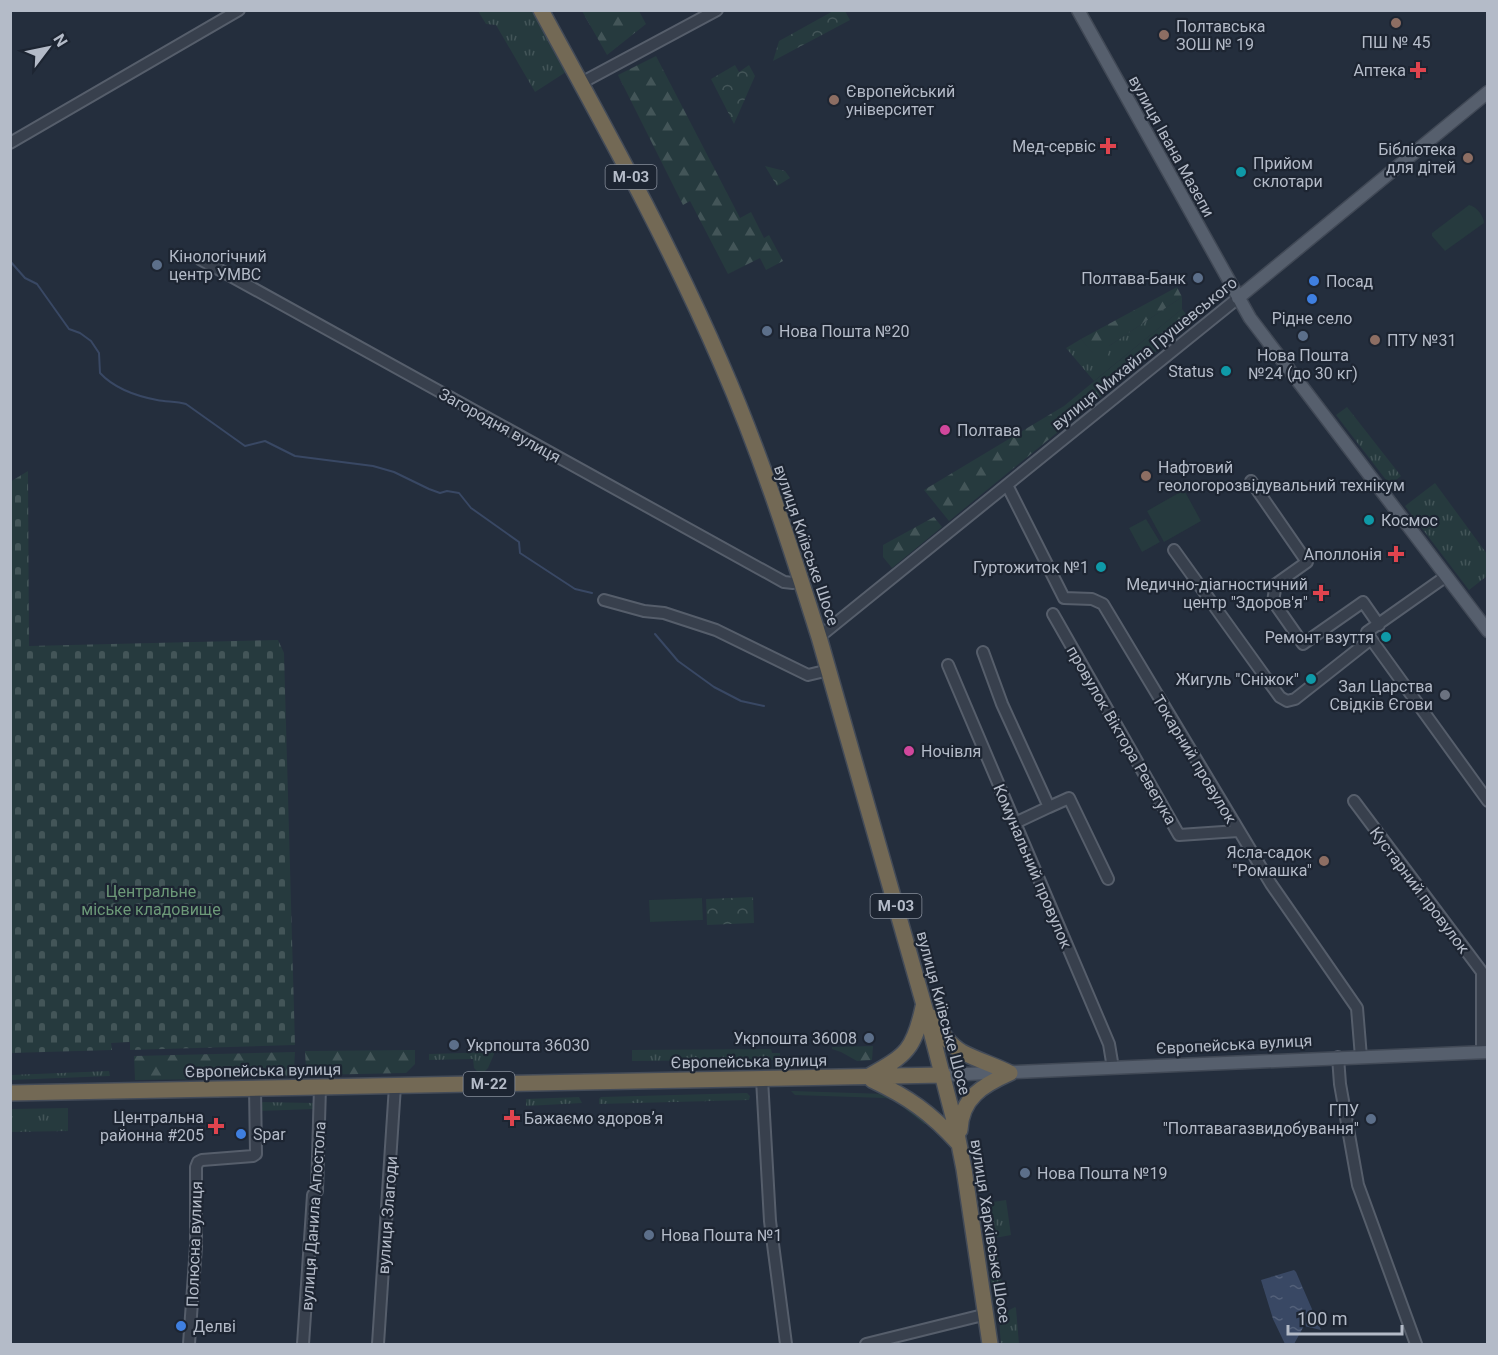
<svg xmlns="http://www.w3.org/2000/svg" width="1498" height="1355" font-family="Roboto,sans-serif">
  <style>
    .grass { fill: url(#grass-tufts) }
    .forest { fill: url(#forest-firs) }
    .cemetery { fill: url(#cemetery-stones) }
    .park { fill: url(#park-crowns) }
    .pitch { fill: #263a3e }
    .water { fill: url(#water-ripples) }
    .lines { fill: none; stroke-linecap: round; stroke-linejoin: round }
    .stream { stroke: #394864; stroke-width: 2 }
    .minor-casing { stroke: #565e6b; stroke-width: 14 }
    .major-casing { stroke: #414956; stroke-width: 15 }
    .highway-casing { stroke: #434b58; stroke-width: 18 }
    .minor { stroke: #38404d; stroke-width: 10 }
    .major { stroke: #565f6d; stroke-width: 12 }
    .highway { stroke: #736955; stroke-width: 15 }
    .education-dot { fill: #8d6e63; stroke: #1d2532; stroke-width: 2 }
    .health-dot { fill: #e0444e; stroke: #1d2532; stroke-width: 2 }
    .culture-dot { fill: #0f9aa8; stroke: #1d2532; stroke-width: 2 }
    .service-dot { fill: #5c6f8a; stroke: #1d2532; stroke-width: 2 }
    .shop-dot { fill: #3f7fe0; stroke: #1d2532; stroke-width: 2 }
    .hotel-dot { fill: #d1479c; stroke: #1d2532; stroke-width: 2 }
    .worship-dot { fill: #6b7280; stroke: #1d2532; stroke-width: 2 }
    .labels { text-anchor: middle; stroke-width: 4.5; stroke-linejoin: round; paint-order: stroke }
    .shield { fill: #1d2532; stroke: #878e9b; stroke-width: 1.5 }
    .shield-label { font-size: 15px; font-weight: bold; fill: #b4bbc8 }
    .poi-label { font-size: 16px; fill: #b4bbc8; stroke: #1d2532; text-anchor: start }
    .street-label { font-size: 16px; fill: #b4bbc8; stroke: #1d2532 }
    .park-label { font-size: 16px; fill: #6c9978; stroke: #1d2532 }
  </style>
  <defs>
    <pattern id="grass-tufts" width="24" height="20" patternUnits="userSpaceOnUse" patternTransform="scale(1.5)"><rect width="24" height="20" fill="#263a3e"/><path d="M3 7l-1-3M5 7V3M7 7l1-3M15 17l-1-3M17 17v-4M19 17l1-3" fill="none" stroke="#435558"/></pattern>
    <pattern id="forest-firs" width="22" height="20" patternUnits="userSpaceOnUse" patternTransform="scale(1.5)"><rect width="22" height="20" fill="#263a3e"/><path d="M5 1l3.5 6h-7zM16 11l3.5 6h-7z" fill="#435558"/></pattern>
    <pattern id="cemetery-stones" width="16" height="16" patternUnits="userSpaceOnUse" patternTransform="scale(1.5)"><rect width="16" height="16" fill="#263a3e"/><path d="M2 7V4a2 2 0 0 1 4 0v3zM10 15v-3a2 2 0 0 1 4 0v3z" fill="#435558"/></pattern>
    <pattern id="park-crowns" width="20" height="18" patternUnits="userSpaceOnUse" patternTransform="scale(1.5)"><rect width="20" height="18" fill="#263a3e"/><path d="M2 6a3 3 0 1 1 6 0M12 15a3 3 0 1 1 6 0" fill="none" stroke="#435558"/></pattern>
    <pattern id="water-ripples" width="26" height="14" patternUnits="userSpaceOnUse" patternTransform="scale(1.5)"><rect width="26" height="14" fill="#394864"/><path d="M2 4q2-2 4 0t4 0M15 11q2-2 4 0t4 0" fill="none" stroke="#536079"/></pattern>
  </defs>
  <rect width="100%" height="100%" fill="#242e3d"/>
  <path class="grass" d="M478,11H532L566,72L535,92L496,25L486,24Z
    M1182,297V309L1094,381L1066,348L1081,339L1100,361L1109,346Z
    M1347,407L1401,476L1390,485L1336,415Z
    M1435,483L1487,554V576L1469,590L1405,506Z
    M771,1049L772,1053H780V1060L632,1061V1050Z
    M495,1052L488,1068L484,1072H478L474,1068L473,1059L429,1060V1054Z
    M109,1071L110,1076L11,1080V1075Z
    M791,1091L886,1094L896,1098L928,1124H924L895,1101L885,1098L795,1095Z
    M747,1093L750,1096L749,1100L599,1104V1099L601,1097Z
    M579,1097L582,1103L526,1106V1099Z
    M260,1102L314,1103L315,1109L257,1111Z
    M68,1108V1131L11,1132V1109Z
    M1006,1200L1011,1235L995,1238L1004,1297V1302L999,1304L994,1302L980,1204Z
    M1015,1307L1016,1308L1019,1344H1001C1000,1326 995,1316 1015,1307Z"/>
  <path class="forest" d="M582,11H639L646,24L607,55Z
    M656,56L740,218L751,212L764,238L769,235L783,261L766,270L760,258L728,274L690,201L683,205L618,75Z
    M1177,287L1182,297L1109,346L1108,356L1100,362L1081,339Z
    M1182,309L1192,322L949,521L924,490L1064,406Z
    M934,517L942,527L892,568L883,557V545Z
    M873,1046L872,1060L857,1061L841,1052L832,1049V1047Z
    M415,1050V1064L406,1073L312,1075L306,1068L305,1051Z
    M295,1052L294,1069L289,1076L236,1077L235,1068L213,1069V1079L135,1080L134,1056Z"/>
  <path class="cemetery" d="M28,471L29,646L278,640L284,653L295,1045L130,1050V1042L111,1043L112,1050L11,1053L10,482Z"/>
  <path class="park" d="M835,10L845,11L850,20L773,61L779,41Z
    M735,65L739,72L749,65L755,76L734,124L711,79Z
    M765,166L785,171L790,178L777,186Z
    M753,897L754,923L707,925L706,899Z"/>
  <path class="pitch" d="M1469,205C1476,206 1484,216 1484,223L1445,251L1432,236V233Z
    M1184,490L1201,521L1164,542L1147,511Z
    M1146,519L1160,542L1142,552L1129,528Z
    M702,898L703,920L650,922L649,900Z"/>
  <path class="water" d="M1294,1270L1296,1272L1321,1330L1304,1326L1294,1344H1285L1273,1319L1261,1280Z"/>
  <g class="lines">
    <path class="stream" d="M10,261L25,278L37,284L69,329L80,333L91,341L99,353L100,373C114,388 136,396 157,400C167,402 176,401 186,404L245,446L265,441L295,456L373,466L394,472L429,489L440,493L447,491L459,493L471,508L519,542L520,553L575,589L592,593
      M655,634L678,661L714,687L741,701L764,706"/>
    <defs>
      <path id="minor" d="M581,83L717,10
        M10,143L239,10
        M200,259L784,582L793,583L801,580
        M1251,481L1307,562L1276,584L1273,601L1303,644L1363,602L1379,625
        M1007,485L1064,598L1092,599L1103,604L1271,884L1357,1008L1361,1057
        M1174,550L1266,678L1280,697L1287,701L1295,699L1371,639L1367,632L1445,577
        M604,600L644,611L664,613L716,630L808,675L829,670
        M1053,614L1179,835L1238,831
        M819,637L1238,298
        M1371,639L1488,801
        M983,652L1002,704L1049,807L1069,798L1108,879
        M948,665L1109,1044L1113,1068
        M1354,801L1482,972V1052
        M1015,823L1049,807
        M1338,1057L1340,1084L1358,1185L1416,1344
        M762,1079L770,1221L786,1344
        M189,1344L196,1246V1167L198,1162L202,1160L253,1156L256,1154L255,1088
        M303,1344L313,1195L317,1191L320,1087
        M378,1344L395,1086
        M866,1344L987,1314"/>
      <path id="major" d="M1078,10L1250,318L1488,631
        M1238,298L1488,92
        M943,1075L1488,1052"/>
      <path id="highway" d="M541,10C604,126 669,242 721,363C760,452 790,545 819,637L926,1012L955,1124L964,1169L990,1344
        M932,1017C940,1030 948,1044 962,1052C977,1060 994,1065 1010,1073
        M869,1076C907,1055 914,1049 923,1007
        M872,1080C908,1097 931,1113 958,1143
        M10,1093L943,1075
        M960,1130C961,1098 983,1085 1010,1073"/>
    </defs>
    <use href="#minor" class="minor-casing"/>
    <use href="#major" class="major-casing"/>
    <use href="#highway" class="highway-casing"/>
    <use href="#minor" class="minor"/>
    <use href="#major" class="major"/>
    <use href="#highway" class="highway"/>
  </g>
  <g class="education-dot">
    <circle cx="1396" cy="23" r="6"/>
    <circle cx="1164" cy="35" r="6"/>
    <circle cx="834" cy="100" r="6"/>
    <circle cx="1468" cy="158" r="6"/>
    <circle cx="1375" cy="340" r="6"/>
    <circle cx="1146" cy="476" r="6"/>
    <circle cx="1324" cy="861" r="6"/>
  </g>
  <g class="health-dot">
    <path d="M1415 61h6v6h6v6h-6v6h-6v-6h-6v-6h6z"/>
    <path d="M1105 137h6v6h6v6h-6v6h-6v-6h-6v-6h6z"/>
    <path d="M1393 545h6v6h6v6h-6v6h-6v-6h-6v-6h6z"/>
    <path d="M1318 584h6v6h6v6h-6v6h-6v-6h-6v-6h6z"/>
    <path d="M509 1109h6v6h6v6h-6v6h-6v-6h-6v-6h6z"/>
    <path d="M213 1117h6v6h6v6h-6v6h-6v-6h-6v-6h6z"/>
  </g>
  <g class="culture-dot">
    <circle cx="1241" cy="172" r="6"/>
    <circle cx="1226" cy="371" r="6"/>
    <circle cx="1369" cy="520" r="6"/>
    <circle cx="1101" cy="567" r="6"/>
    <circle cx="1386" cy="637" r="6"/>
    <circle cx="1311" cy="679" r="6"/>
  </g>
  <g class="service-dot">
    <circle cx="157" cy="265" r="6"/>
    <circle cx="1198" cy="278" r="6"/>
    <circle cx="767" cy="331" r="6"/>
    <circle cx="1303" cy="336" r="6"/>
    <circle cx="869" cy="1038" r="6"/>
    <circle cx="454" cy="1045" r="6"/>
    <circle cx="1371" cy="1119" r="6"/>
    <circle cx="1025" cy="1173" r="6"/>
    <circle cx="649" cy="1235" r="6"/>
  </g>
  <g class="shop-dot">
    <circle cx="1314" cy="281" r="6"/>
    <circle cx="1312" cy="299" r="6"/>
    <circle cx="241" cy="1134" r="6"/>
    <circle cx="181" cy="1326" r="6"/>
  </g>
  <g class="hotel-dot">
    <circle cx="945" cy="430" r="6"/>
    <circle cx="909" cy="751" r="6"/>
  </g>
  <circle class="worship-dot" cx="1445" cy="695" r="6"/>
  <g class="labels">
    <g class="shield">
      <rect x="605.5" y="165" width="51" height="24" rx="4.5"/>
      <rect x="870.5" y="894" width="51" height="24" rx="4.5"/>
      <rect x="463.5" y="1072" width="51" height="24" rx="4.5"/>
    </g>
    <g class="shield-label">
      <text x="631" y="182">М-03</text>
      <text x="896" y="911">М-03</text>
      <text x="489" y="1089">М-22</text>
    </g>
    <g class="poi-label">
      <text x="1176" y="32">Полтавська<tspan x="1176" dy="18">ЗОШ № 19</tspan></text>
      <text x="1396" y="48" text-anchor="middle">ПШ № 45</text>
      <text x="1406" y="76" text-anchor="end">Аптека</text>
      <text x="846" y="97">Європейський<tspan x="846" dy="18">університет</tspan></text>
      <text x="1096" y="152" text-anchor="end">Мед-сервіс</text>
      <text x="1456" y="155" text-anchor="end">Бібліотека<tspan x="1456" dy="18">для дітей</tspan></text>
      <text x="1253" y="169">Прийом<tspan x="1253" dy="18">склотари</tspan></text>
      <text x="169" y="262">Кінологічний<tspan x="169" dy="18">центр УМВС</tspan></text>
      <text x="1186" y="284" text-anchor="end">Полтава-Банк</text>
      <text x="1326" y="287">Посад</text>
      <text x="1312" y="324" text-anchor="middle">Рідне село</text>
      <text x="779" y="337">Нова Пошта №20</text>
      <text x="1387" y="346">ПТУ №31</text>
      <text x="1303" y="361" text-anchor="middle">Нова Пошта<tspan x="1303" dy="18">№24 (до 30 кг)</tspan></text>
      <text x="1214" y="377" text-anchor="end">Status</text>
      <text x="957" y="436">Полтава</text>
      <text x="1158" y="473">Нафтовий<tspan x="1158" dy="18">геологорозвідувальний технікум</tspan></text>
      <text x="1381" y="526">Космос</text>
      <text x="1382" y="560" text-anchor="end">Аполлонія</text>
      <text x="1089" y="573" text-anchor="end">Гуртожиток №1</text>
      <text x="1308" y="590" text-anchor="end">Медично-діагностичний<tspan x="1308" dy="18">центр "Здоров'я"</tspan></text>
      <text x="1374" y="643" text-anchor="end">Ремонт взуття</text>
      <text x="1299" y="685" text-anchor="end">Жигуль "Сніжок"</text>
      <text x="1433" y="692" text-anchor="end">Зал Царства<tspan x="1433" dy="18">Cвідків Єгови</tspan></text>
      <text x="921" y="757">Ночівля</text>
      <text x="1312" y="858" text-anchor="end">Ясла-садок<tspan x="1312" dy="18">"Ромашка"</tspan></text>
      <text x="857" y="1044" text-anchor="end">Укрпошта 36008</text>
      <text x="466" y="1051">Укрпошта 36030</text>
      <text x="1359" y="1116" text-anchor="end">ГПУ<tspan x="1359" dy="18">"Полтавагазвидобування"</tspan></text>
      <text x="204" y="1123" text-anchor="end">Центральна<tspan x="204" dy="18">районна #205</tspan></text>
      <text x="524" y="1124">Бажаємо здоровʼя</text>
      <text x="253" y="1140">Spar</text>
      <text x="1037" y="1179">Нова Пошта №19</text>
      <text x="661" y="1241">Нова Пошта №1</text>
      <text x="193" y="1332">Делві</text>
    </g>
    <g class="street-label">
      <text transform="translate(1172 146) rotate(61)" y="6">вулиця Івана Мазепи</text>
      <text transform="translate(1144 353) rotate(-39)" y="6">вулиця Михайла Грушевського</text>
      <text transform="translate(500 425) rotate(29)" y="6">Загородня вулиця</text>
      <text transform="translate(807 545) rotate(71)" y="6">вулиця Київське Шосе</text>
      <text transform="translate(1122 735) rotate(60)" y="6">провулок Віктора Ревегука</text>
      <text transform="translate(1195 759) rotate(59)" y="6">Токарний провулок</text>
      <text transform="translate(1033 866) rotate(67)" y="6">Комунальний провулок</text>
      <text transform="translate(1420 890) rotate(53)" y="6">Кустарний провулок</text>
      <text transform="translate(944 1013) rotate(75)" y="6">вулиця Київське Шосе</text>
      <text transform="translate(1234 1044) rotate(-3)" y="6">Європейська вулиця</text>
      <text transform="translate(749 1061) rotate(-1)" y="6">Європейська вулиця</text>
      <text transform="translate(263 1070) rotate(-1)" y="6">Європейська вулиця</text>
      <text transform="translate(387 1215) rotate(-86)" y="6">вулиця Злагоди</text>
      <text transform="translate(313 1216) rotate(-86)" y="6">вулиця Данила Апостола</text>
      <text transform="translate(991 1231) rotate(81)" y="6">вулиця Харківське Шосе</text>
      <text transform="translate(194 1244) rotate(-88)" y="6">Полюсна вулиця</text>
    </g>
    <g class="park-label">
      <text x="151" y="897">Центральне<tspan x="151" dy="18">міське кладовище</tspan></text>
    </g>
  </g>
  <rect width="1498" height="1355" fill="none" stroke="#b4bbc8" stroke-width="24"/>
  <g transform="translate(48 48) rotate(58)" stroke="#1d2532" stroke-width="4.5" paint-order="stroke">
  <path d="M0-4.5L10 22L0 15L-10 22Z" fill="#b4bbc8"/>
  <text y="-9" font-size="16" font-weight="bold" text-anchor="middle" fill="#b4bbc8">N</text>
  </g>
  <path d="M1288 1325v9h114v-9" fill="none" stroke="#b4bbc8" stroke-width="3"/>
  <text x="1297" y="1325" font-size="18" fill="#b4bbc8" stroke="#1d2532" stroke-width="4.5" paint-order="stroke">100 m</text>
</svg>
